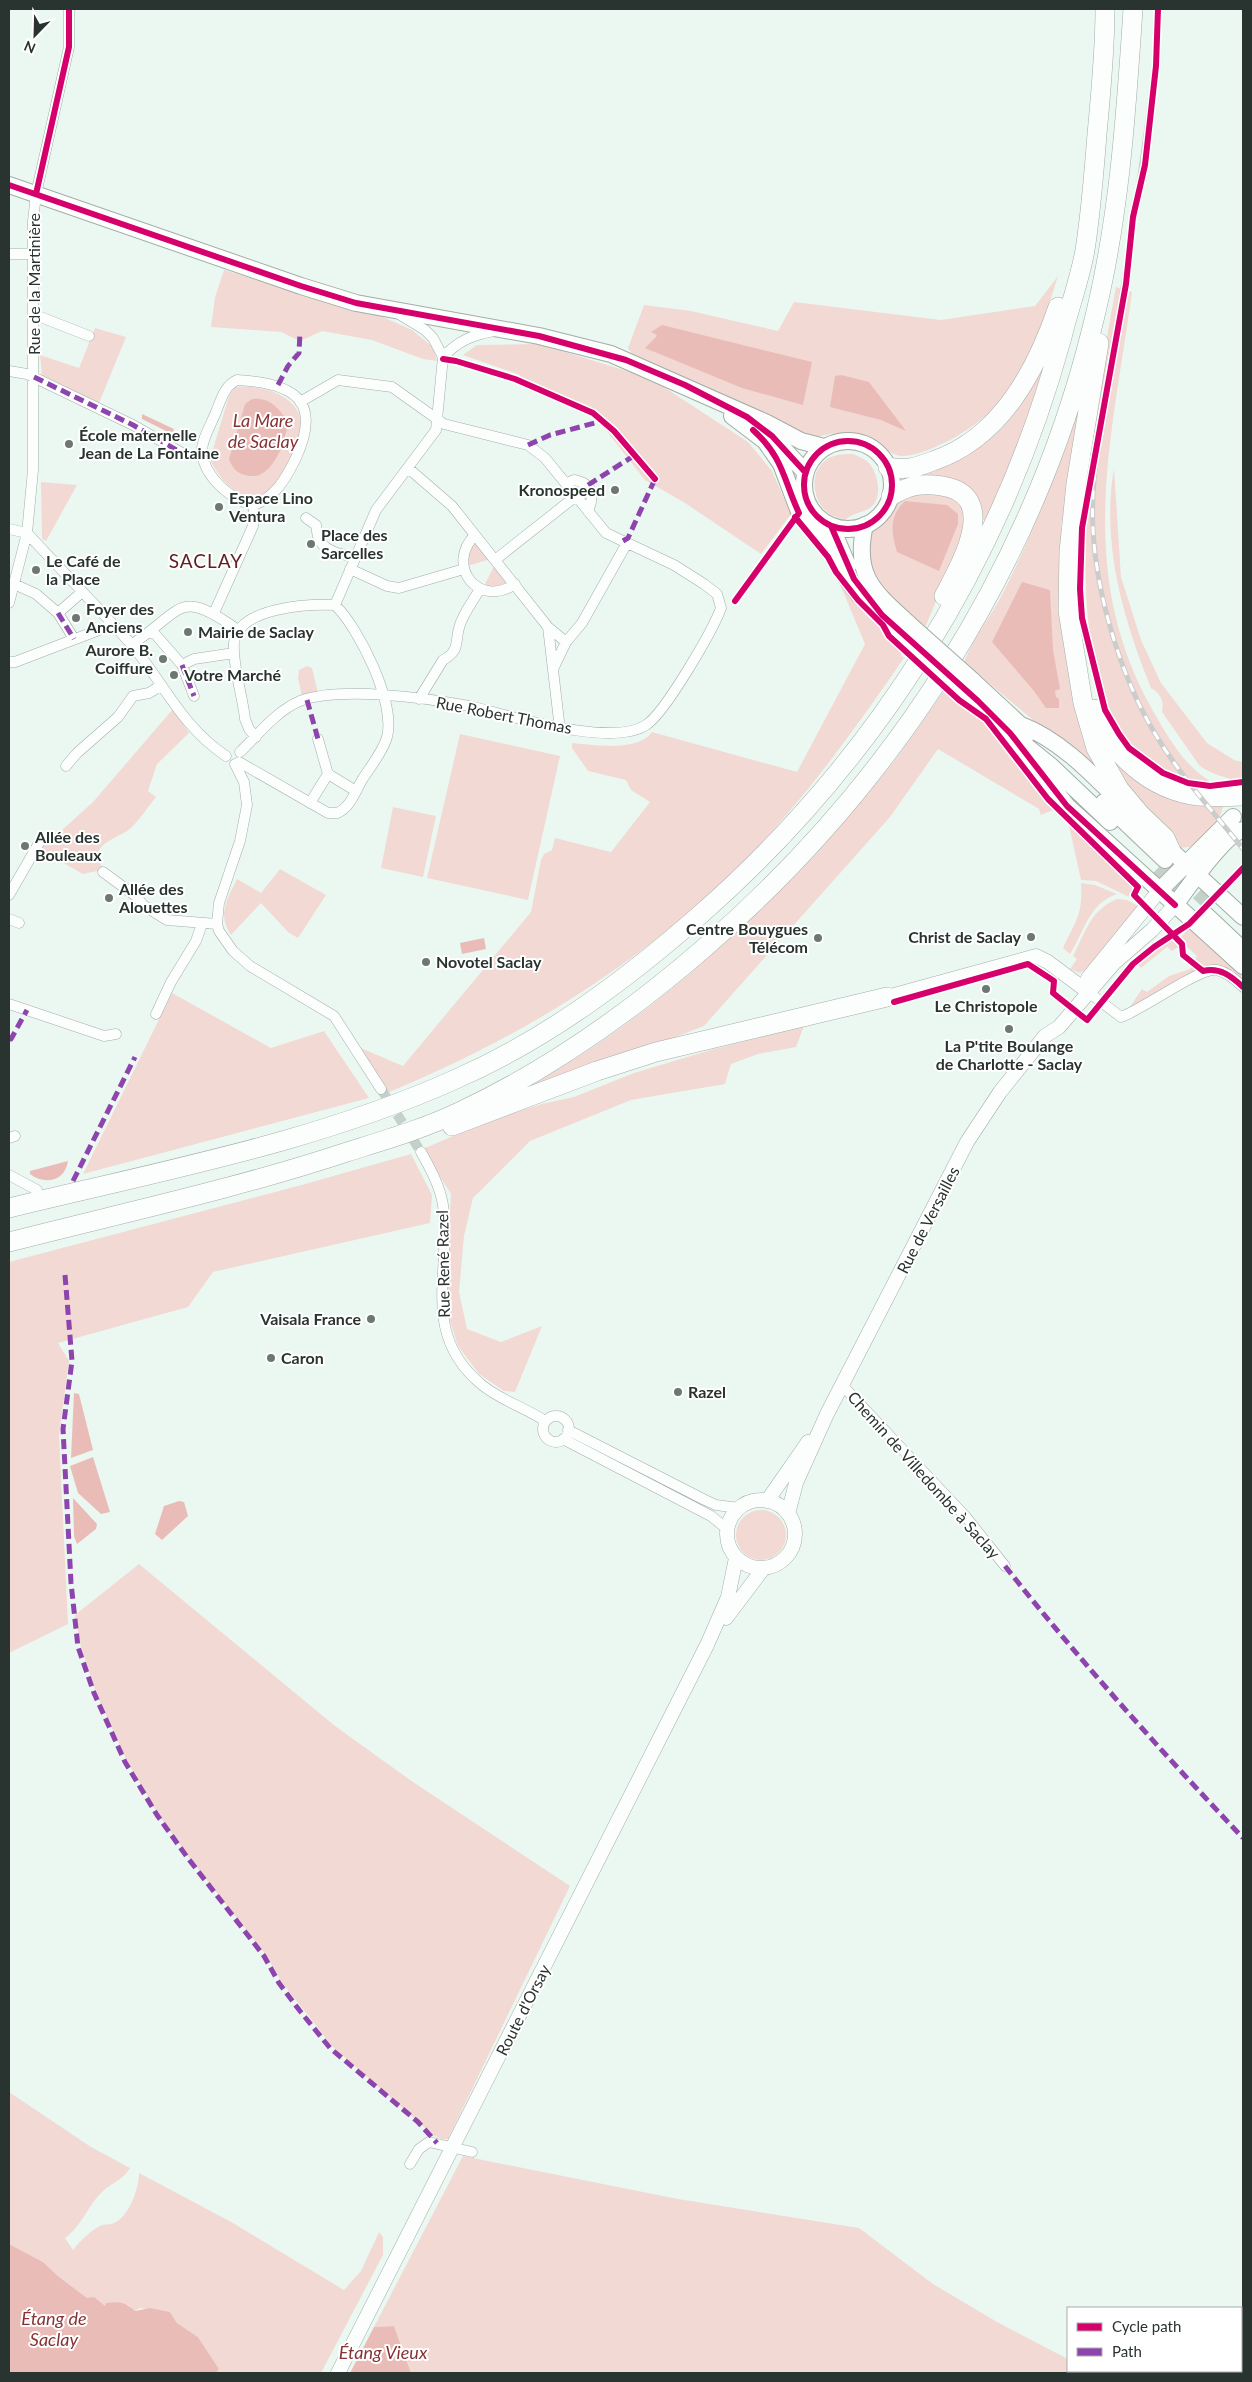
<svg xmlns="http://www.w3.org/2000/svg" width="1252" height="2382" font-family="Lato,sans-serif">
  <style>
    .green { fill: #f2d9d4; fill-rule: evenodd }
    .water { fill: #eabcb8 }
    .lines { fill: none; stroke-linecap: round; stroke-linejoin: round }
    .street-tunnel { stroke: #c4d1cb; stroke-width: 10; stroke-dasharray: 10 5; stroke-linecap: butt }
    .primary-tunnel { stroke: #c4d1cb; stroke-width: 16; stroke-dasharray: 16 8; stroke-linecap: butt }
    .street-casing { stroke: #a3ada8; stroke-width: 11 }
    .secondary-casing { stroke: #a3ada8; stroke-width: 15 }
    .primary-casing { stroke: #a3ada8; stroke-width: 18 }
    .highway-casing { stroke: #a3ada8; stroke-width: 20 }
    .street { stroke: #fcfefd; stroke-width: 10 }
    .secondary { stroke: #fcfefd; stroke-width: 14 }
    .primary { stroke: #fcfefd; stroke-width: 16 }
    .highway { stroke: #fcfefd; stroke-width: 19 }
    .rail-casing { stroke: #cacdcc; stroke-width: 5 }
    .rail { stroke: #fff; stroke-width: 3; stroke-dasharray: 9; stroke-linecap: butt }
    .primary-bridge-casing { stroke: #a3ada8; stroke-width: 18; stroke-linecap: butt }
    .primary-bridge { stroke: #fcfefd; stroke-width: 16 }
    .quiet { stroke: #8e44ad; stroke-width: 5; stroke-dasharray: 10 5; stroke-linecap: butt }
    .cycleway-casing { stroke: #fff; stroke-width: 9 }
    .cycleway { stroke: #d6006c; stroke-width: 6 }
    .poi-dot { fill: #6d7873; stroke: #fff; stroke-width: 2 }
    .labels { text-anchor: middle; stroke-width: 4; stroke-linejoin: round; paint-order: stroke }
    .street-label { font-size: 16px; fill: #29332f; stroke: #fff }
    .poi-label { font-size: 16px; font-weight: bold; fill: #29332f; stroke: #fff; text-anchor: start }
    .water-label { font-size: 18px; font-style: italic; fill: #873234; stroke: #fff }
    .quarter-label { font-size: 19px; letter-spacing: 1px; fill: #621d1f; stroke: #fff }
  </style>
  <rect width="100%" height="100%" fill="#ebf8f2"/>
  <path class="green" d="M224,270L381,316L412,330L433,347L437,361L423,359L372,340L322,331L300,341L281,332L211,327L215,297Z
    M1058,276C1035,348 1022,400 952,439C938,446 918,456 902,456C891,456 884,446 876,441C853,428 834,432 810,439L632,354L628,348L644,305L691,311L778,331L794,302L941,320L1035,306Z
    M1116,287L1132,292C1112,441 1074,571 1153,711C1170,740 1184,766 1213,783C1180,780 1151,770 1129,744C1053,652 1095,399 1116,287Z
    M95,328L126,337L99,403L42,375L40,355L79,368Z
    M1049,339C1037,403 1013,462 985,521L982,519L980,508L909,481V476L957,457Z
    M539,344L650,378L748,442L772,471L791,514L761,554L685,503L645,480L598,420L513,383L520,375L463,355L477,345Z
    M1088,379L1061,526L1063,593L1108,783L964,662C974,636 993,614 1005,589C1039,522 1062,450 1088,379Z
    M235,387C259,384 302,395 301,426C300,440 292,457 285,469C280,477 272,491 263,496C241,506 217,476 210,459L229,396ZM243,411L287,433C280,453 272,471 250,477L235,440Z
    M853,454C857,456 863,458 867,461C878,471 884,498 870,508C862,513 852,513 845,520C839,518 831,516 827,512C811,498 809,469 829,458C837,454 845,454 853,454Z
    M1114,468L1121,577L1141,640L1161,683L1207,743L1234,760L1243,762V781C1233,781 1206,772 1199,765L1162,712C1164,701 1161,694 1151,688C1123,618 1101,544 1114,468Z
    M41,482L77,485L46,541L42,539Z
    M946,493L961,501L966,513L965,530L925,628L883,593L872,577L866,553L870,532L887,518L896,501L904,495Z
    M475,541L491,559L467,566L465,555Z
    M494,566L510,584L500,589L484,586Z
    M839,582L903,652L901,655L904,658C857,726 808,795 751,854C648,960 523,1037 387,1093L356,1046L403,1066L531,912L541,860L544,854L552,850L555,838L611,852L650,802L631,790L626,780L588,771L572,748V743C594,745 638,752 652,732L797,772L865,644Z
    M307,666L312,668L318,693L302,696L298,678L299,670Z
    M943,692L983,720L1053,810L1041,815L1039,809L938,749L890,817L704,1026L582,1073L512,1095C640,1029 757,922 850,812C865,795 881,778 895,760C911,738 927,715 943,692Z
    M173,709L189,733L157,764L148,791L156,797C148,807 140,819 131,828C118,839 85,845 103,868L100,874L97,871L83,874L42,851L44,837L61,831L93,802Z
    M1097,731L1118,758L1225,801L1218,822L1190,847L1179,848L1141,810Z
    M460,734L560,756L528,900L427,878Z
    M393,807L436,816L423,877L381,868Z
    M1068,821L1135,886L1129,897L1096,881L1081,880Z
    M280,869L326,895L298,938L289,933L261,903L231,935C217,913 227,900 237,879L261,893Z
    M1081,883L1095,885L1117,894C1088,904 1085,931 1070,954L1063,948C1075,921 1083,916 1081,883Z
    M1117,899L1127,900L1138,906L1090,967L1080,973L1070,969L1077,959L1073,956C1086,932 1090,910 1117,899Z
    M1192,925L1243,972V981L1230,969L1220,966L1130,1007L1142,989L1147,992L1169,976L1190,969L1197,956L1179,939Z
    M1171,936L1181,945L1172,951L1167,947L1141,968L1138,965Z
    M172,993L271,1048L324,1031L369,1098L83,1174Z
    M804,1026L796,1047L758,1054L731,1064L725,1084L631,1100L530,1141L473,1198L464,1236L459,1292L467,1329L501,1342L542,1326L515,1392L504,1391L479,1374L458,1346L449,1318L446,1285L451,1194L423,1149L485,1122L542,1104L574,1097L634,1073L714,1049Z
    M411,1154L432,1195L430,1223L213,1272L188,1307L58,1343L69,1361L59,1435L68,1624L9,1653V1262L298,1186Z
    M736 1535a25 25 0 1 1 50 0a25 25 0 1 1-50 0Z
    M139,1564L335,1726L413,1782L570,1886L448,2139H442L434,2136L332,2046L281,1981L266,1955L188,1856L158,1814L127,1761L96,1693L81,1647L75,1615Z
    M9,2092L91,2147L130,2168C123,2180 113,2182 103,2191C88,2205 82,2226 65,2238L73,2250C79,2242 92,2229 102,2225C106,2224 110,2225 114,2223C129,2217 139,2188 139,2173L233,2223L344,2290L361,2271L379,2232L383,2237V2255L321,2373H216L219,2369L198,2337L177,2323L170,2312L140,2308L135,2311L128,2305L105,2306L87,2298L58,2276L43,2262L9,2244Z
    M463,2156L678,2199L859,2228L933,2284L997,2322L1068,2359V2371H1092L1097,2373H411L394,2326L374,2327Z"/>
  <path class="water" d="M662,325L812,362L803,405L742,388L645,348L656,337L657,335L651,332Z
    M841,375L869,382L906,431L881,420L830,407L835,376Z
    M252,399C269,397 280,408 288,423C286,442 271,484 245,475C236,473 232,467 229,459L245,404Z
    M142,414L174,429L173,432L166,431L142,419Z
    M905,501L947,505L958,514V524L939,571L897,552C891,532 889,516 905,501Z
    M1022,582L1050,590L1053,650L1060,689L1055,691L1056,697L1059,699V708H1046L1034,691L992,642Z
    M484,938L486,949L462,954L460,943Z
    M68,1161C65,1182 44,1185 30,1174V1171Z
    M74,1393L79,1394L93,1450L71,1458Z
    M93,1457L110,1512L101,1514L78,1493L70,1466Z
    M73,1498L97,1524L96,1529L77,1544L74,1536Z
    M179,1501L184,1502L188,1516L162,1540L155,1534L164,1506Z
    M9,2244L43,2262L58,2276L87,2298L94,2297L105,2306L106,2303C118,2301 126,2302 135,2311L150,2308L170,2312L177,2323L198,2337L219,2369L216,2373H9Z
    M394,2326L411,2373H350L374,2327Z"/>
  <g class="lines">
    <path class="street-tunnel" d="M381,1089L421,1152"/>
    <path class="primary-tunnel" d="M1158,868L1179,889
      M1181,876L1214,907"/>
    <defs>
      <path id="street" d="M9,254H33
        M33,314L89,336
        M443,357C458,341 472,335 494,331
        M9,371L27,374L133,425L182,453
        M237,380C295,383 323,401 295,460C285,480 275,497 254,505C232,501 204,477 202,452C201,440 212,423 216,412C221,400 224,386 237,380Z
        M408,468L452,506L548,627L566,642L554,667
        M566,484L574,480C593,484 595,494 588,511
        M306,518L316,525C317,530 317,537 320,541C326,552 345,556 356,556
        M9,529L27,533
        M27,533C61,570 97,606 131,644C164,683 181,726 226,756
        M475,535C445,565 478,609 515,584
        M495,560L576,496
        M350,569L387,586L399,588L464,569
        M14,584L36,594L58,613L82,592
        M9,603L27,533L33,470V221L36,194L69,47V9
        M335,605L376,510L436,430L443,357L433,338L425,330L399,314
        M58,613L74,639
        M214,613L253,526L254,505
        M548,627L559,721L557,727
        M149,633L155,634L182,665L194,659L234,653
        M566,642L582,623L627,543
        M131,645C184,610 177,587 238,630
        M9,662H15L112,625
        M182,665L194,696
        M419,699L443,660C460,651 455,642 459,628C462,615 473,601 480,589
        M318,739L328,774
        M240,752C258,735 276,711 300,701C340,686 427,698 469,706C509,715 611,748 646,725C665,713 713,630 721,608L717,594L704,584L674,565L606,533L545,458L528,445L444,424L392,387L338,380L300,402
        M239,762L328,813H337C350,808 355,792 362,780C370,767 383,752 387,737C396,703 359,628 335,605C308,604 238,607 234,643C232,663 243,698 245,719L249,729L256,737
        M235,764L244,782L247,805L240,841L219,903L217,924L219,931L233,951L250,966L334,1016L381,1089
        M66,766L77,753L118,717L133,696L149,693L160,686
        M310,803L328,774L356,791
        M103,872L137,897L143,905L167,920L217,924
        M9,895L39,843
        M9,919L19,923
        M1087,991L1121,1017C1144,1009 1200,967 1217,970C1227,972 1236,980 1243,987
        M9,1004L104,1036L116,1034
        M156,1014L171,982L196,941L202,924
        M9,1138L15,1136
        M421,1152C430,1168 440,1186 443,1205C452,1272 419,1333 482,1385C500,1400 526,1408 545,1421
        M9,1175L37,1190
        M842,1385L966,1517L1005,1566
        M543 1429a13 13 0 1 1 26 0a13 13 0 1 1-26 0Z
        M568,1430L705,1500L716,1505L739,1508
        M563,1439L711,1516L727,1529
        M410,2164L419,2149L429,2142L472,2152"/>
      <path id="secondary" d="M1088,978L1159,891
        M887,997L1036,956L1048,962L1087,991
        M727 1534a34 34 0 1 1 68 0a34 34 0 1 1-68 0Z
        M767,1501L808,1442
        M788,1514L796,1483L827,1414L967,1142L1000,1092L1045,1036L1059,1027L1114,963L1152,930L1175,905
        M726,1618L763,1569
        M338,2373L707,1645L728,1597L736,1558"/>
      <path id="primary" d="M9,185L301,286L356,303L539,336L611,354L767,423L801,441L824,447
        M732,416L765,441L781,464L801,517L831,551L839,568L860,596L903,634
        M769,433L805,472
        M804 485a44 44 0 1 1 88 0a44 44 0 1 1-88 0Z
        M865,525C853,576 874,592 909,624
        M831,526L848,566
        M972,680L1029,733
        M968,692L1010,733L1051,766L1110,822
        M1021,725C1061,740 1095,777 1125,807
        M1010,733L1067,806L1243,966
        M1104,802L1165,860
        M1163,843L1243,917
        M1159,891L1233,817
        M1175,905C1188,888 1224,834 1243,830
        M1206,915L1243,950"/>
      <path id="highway" d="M1099,343L1076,484L1069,552L1068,611L1083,703L1096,748L1119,789L1140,814L1165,838L1171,851
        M888,467C905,471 917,467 933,461C1001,438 1036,371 1058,307
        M891,496C909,485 921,483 942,486C1001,495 961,564 944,596
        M1094,709C1110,754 1150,790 1198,796C1212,797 1226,797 1241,796
        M452,1126L597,1071L656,1052L887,997
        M9,1208C160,1171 314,1143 456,1079C547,1039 627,979 701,914C876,760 1001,562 1062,337C1069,308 1080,279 1085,250C1091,212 1094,173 1097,134C1101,92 1105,51 1105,9
        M9,1242C122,1213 235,1189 347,1152C385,1140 423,1129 459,1112C549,1070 628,1014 703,949C892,786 1032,570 1092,328C1119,223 1126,116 1133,9"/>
    </defs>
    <use href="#street" class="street-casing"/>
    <use href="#secondary" class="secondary-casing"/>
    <use href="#primary" class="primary-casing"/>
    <use href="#highway" class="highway-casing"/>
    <use href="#street" class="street"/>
    <use href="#secondary" class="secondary"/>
    <use href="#primary" class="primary"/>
    <use href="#highway" class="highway"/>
    <defs>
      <path id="rail" d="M1159,9C1158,46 1152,83 1148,119C1137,202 1123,284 1111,366C1103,420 1090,475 1093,529C1096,592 1119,670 1150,725C1175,770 1211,809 1243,849"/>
    </defs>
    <use href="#rail" class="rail-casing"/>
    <use href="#rail" class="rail"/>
    <defs>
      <path id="primary-bridge" d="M909,624L972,680
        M903,634L966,691"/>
    </defs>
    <use href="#primary-bridge" class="primary-bridge-casing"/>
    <use href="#primary-bridge" class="primary-bridge"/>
    <path class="quiet" d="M34,377L133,425L182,453
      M278,385L288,366L299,353L300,332
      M528,445L550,435L602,421
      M588,485L635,455
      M623,541L628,538L655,479L653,476
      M63,582L68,577
      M58,613L74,639
      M182,665L194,696
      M307,700L318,739
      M9,1038L11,1039L27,1010
      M73,1181L135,1057
      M65,1275L72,1361L63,1429L71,1583L78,1647L94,1693L125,1762L157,1815L187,1857L264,1956L279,1983L300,2011L330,2048L418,2122L437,2143
      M1005,1566C1080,1661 1161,1751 1243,1838"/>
    <defs>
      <path id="cycleway" d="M1158,9L1156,66L1145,165L1133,217L1126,284L1082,528L1080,589L1082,618L1105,710L1119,734L1129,748L1163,773L1188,783L1210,786L1243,782
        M9,185L301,286L356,303L539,336L626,360L685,385L747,417L772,436L805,472
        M36,194L69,47V9
        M443,359L456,361L515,379L593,413L614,431L655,479
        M804 485a44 44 0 1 1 88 0a44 44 0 1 1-88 0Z
        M795,517L828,557L836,572L858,600L883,625L889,636L959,700L986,719L1048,799L1138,887L1134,895L1182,944L1183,955L1203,971C1220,967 1231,976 1243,987
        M831,526L854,579L882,615L978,701L1010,733L1067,806L1175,905
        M735,601L799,513C783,479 784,458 753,430
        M894,1002L1028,964L1054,981L1053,993L1087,1020L1133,964L1154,947L1189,924L1243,868"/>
    </defs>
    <use href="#cycleway" class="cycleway-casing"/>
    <use href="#cycleway" class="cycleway"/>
  </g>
  <g class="poi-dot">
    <circle cx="69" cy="444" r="5"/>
    <circle cx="615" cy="490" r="5"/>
    <circle cx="219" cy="507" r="5"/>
    <circle cx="311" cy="544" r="5"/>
    <circle cx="36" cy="570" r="5"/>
    <circle cx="76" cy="618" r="5"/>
    <circle cx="188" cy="632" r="5"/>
    <circle cx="163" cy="659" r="5"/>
    <circle cx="174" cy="675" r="5"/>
    <circle cx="25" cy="846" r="5"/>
    <circle cx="109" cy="898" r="5"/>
    <circle cx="1031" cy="937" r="5"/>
    <circle cx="818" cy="938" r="5"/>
    <circle cx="426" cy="962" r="5"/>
    <circle cx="986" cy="989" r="5"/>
    <circle cx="1009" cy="1029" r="5"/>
    <circle cx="371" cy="1319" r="5"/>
    <circle cx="271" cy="1358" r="5"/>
    <circle cx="678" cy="1392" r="5"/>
  </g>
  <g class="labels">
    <g class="street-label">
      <text transform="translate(34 284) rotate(-90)" y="6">Rue de la Martinière</text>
      <text transform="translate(504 715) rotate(11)" y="6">Rue Robert Thomas</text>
      <text transform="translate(928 1220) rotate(-63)" y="6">Rue de Versailles</text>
      <text transform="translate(443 1264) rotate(-91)" y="6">Rue René Razel</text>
      <text transform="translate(924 1475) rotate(48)" y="6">Chemin de Villedombe à Saclay</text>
      <text transform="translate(523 2010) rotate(-63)" y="6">Route d'Orsay</text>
    </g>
    <g class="poi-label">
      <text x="79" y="441">École maternelle<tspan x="79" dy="18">Jean de La Fontaine</tspan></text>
      <text x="605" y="496" text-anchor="end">Kronospeed</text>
      <text x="229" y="504">Espace Lino<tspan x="229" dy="18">Ventura</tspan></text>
      <text x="321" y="541">Place des<tspan x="321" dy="18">Sarcelles</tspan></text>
      <text x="46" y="567">Le Café de<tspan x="46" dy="18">la Place</tspan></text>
      <text x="86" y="615">Foyer des<tspan x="86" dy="18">Anciens</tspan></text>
      <text x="198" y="638">Mairie de Saclay</text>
      <text x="153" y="656" text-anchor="end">Aurore B.<tspan x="153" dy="18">Coiffure</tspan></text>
      <text x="184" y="681">Votre Marché</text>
      <text x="35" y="843">Allée des<tspan x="35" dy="18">Bouleaux</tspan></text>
      <text x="119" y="895">Allée des<tspan x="119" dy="18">Alouettes</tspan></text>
      <text x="808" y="935" text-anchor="end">Centre Bouygues<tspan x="808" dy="18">Télécom</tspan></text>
      <text x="1021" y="943" text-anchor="end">Christ de Saclay</text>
      <text x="436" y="968">Novotel Saclay</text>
      <text x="986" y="1012" text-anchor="middle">Le Christopole</text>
      <text x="1009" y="1052" text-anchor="middle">La P'tite Boulange<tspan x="1009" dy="18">de Charlotte - Saclay</tspan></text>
      <text x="361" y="1325" text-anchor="end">Vaisala France</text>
      <text x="281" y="1364">Caron</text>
      <text x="688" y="1398">Razel</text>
    </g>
    <g class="water-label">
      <text x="263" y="427">La Mare<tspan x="263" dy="21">de Saclay</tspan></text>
      <text x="54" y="2325">Étang de<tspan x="54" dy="21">Saclay</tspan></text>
      <text x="383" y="2359">Étang Vieux</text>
    </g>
    <g class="quarter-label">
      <text x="206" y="568">SACLAY</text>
    </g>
  </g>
  <rect width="1252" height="2382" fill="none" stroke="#29332f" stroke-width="20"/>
  <rect x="1067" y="2307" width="175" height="65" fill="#ffffff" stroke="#a9adac"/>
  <rect x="1077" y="2323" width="25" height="8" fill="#d6006c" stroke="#a9adac"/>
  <text x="1112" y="2332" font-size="15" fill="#29332f">Cycle path</text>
  <rect x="1077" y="2348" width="25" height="8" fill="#8e44ad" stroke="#a9adac"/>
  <text x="1112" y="2357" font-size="15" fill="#29332f">Path</text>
  <g transform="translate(35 35) rotate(203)" stroke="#ffffff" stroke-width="4" paint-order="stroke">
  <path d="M0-4L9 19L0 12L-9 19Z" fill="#29332f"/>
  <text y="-8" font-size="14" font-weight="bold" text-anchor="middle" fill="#29332f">N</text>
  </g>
</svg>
